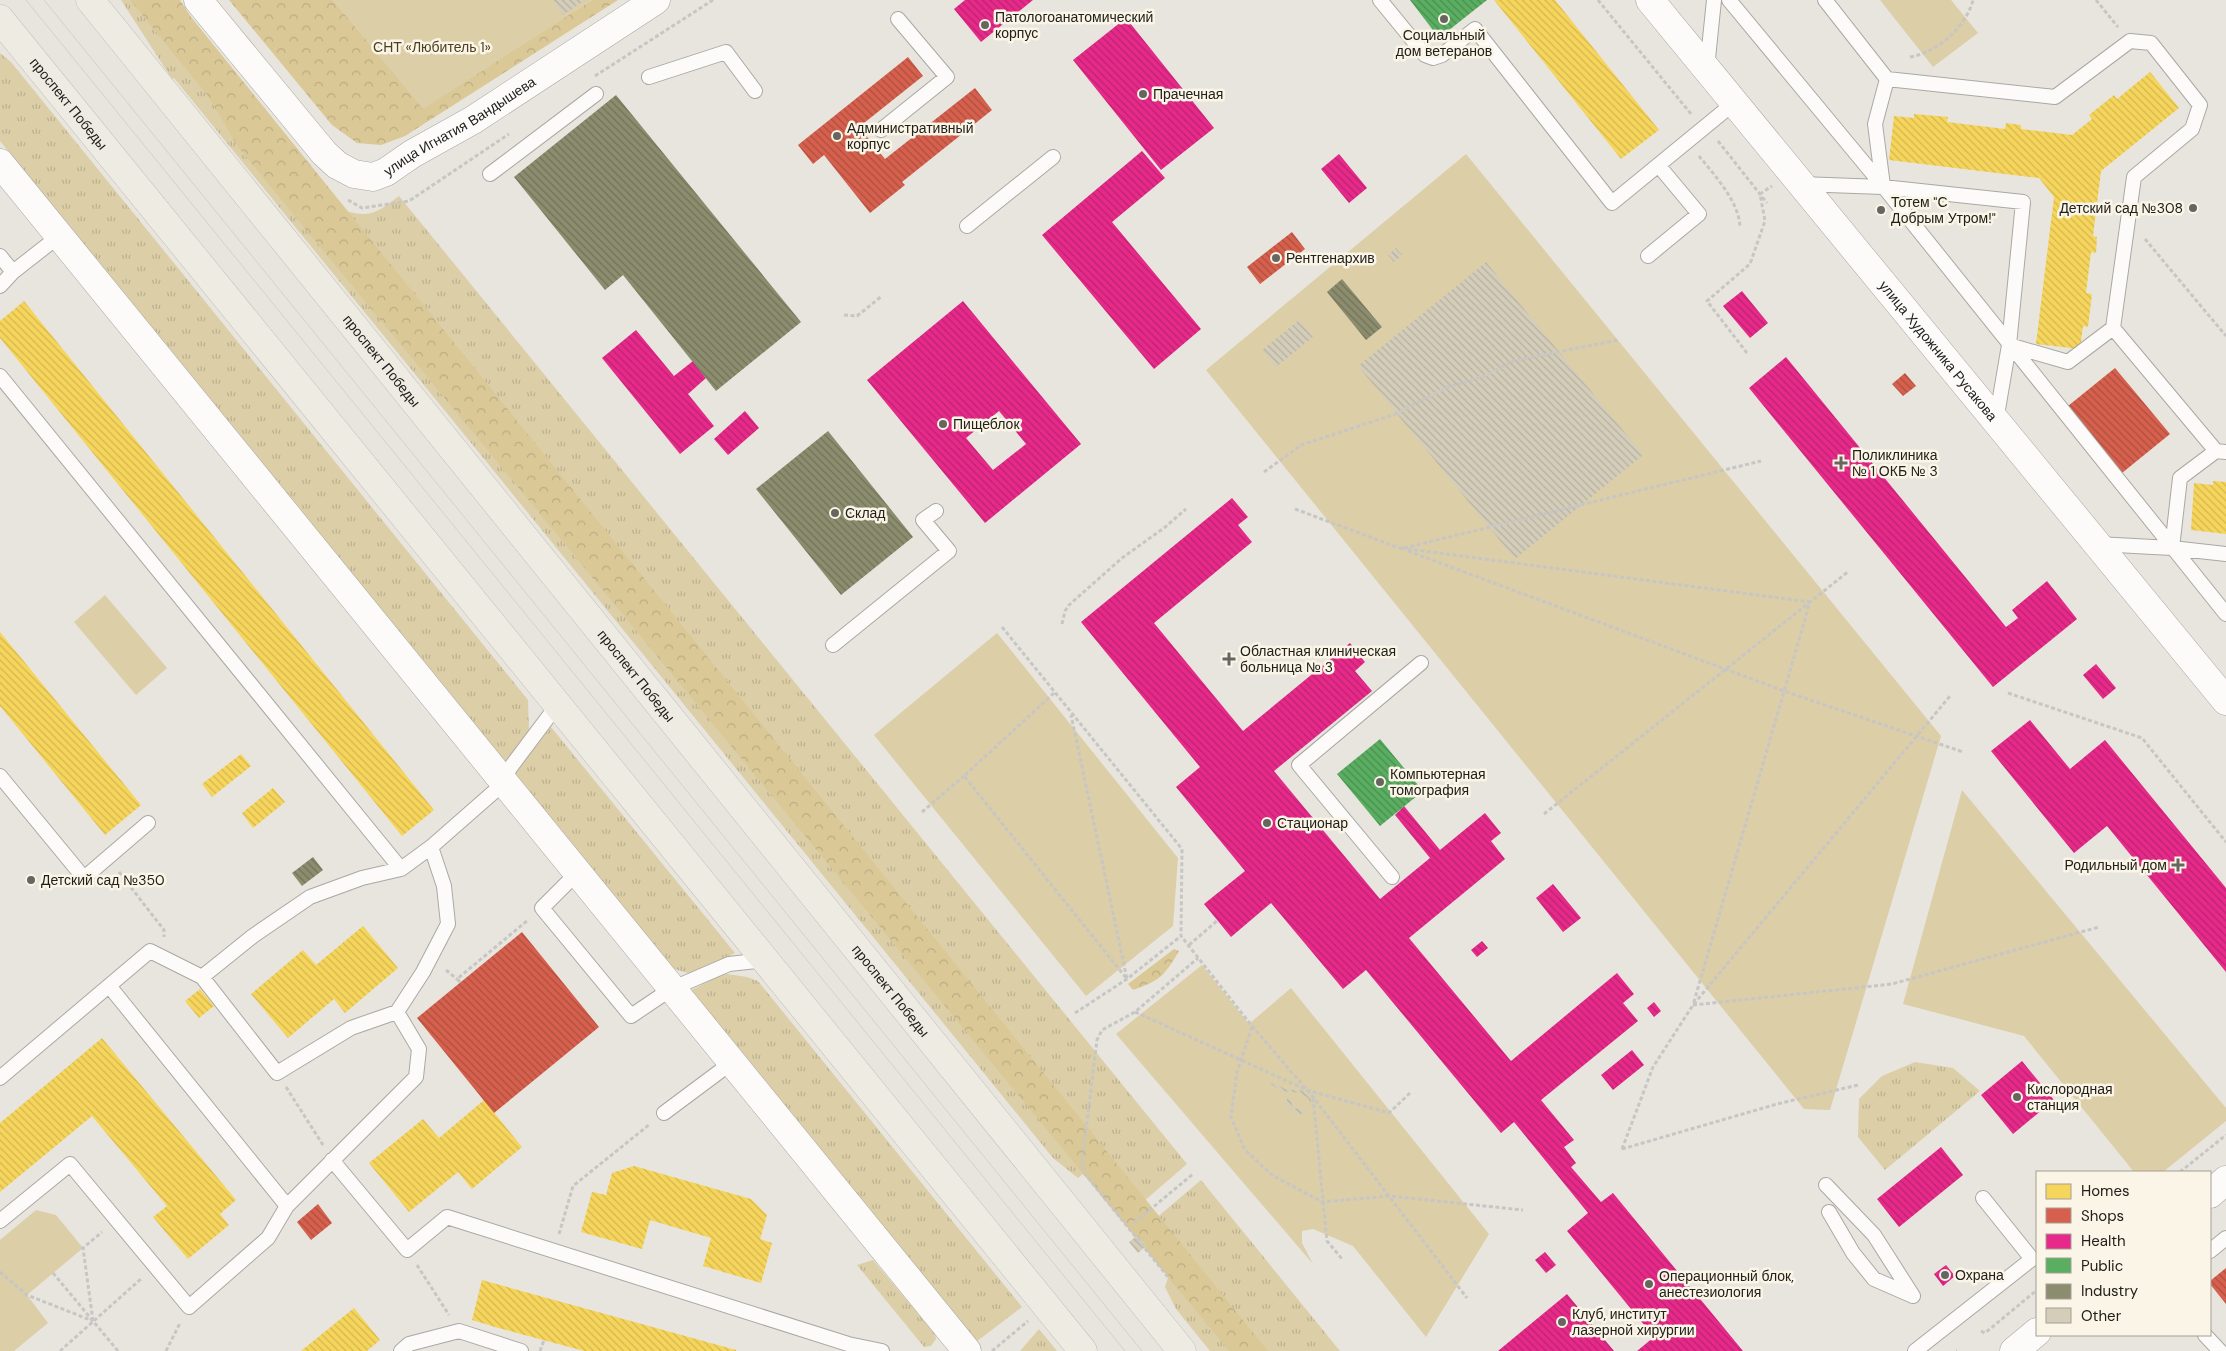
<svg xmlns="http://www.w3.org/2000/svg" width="2226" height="1351" font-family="'DM Sans',sans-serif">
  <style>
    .grass { fill: url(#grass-tufts) }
    .forest { fill: url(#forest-crowns) }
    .green { fill: #dccea7 }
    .homes { fill: url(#homes-back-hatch) }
    .shops { fill: url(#shops-back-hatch) }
    .health { fill: url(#health-back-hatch); fill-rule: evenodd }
    .public { fill: url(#public-back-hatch) }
    .industry { fill: url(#industry-back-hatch) }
    .building { fill: url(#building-back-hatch) }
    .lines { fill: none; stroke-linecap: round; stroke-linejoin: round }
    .service-casing { stroke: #aaa8a3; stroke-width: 16 }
    .minor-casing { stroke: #aaa8a3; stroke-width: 29 }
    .tertiary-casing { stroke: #aaa8a3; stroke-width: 29 }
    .primary-casing { stroke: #c2c0bd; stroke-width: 29 }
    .path { stroke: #c7c6c4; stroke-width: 3; stroke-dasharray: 4 2.5; stroke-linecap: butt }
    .service { stroke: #fcfbfa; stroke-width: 14 }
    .minor { stroke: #fcfbfa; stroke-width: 28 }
    .tertiary { stroke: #fcfbfa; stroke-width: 28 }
    .primary { stroke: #eeebe3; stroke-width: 28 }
    .tram { stroke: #d1d1cf; stroke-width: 1 }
    .poi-dot { fill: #67655f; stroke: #faf5e6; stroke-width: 2 }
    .labels { text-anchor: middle; stroke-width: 5; stroke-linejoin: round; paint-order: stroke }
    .poi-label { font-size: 14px; fill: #22201b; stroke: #faf5e6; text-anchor: start }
    .park-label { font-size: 14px; fill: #4c3f1b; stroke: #faf5e6 }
    .street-label { font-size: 14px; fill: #22201b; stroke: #faf5e6 }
  </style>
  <defs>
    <pattern id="grass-tufts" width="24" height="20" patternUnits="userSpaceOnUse" patternTransform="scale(1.25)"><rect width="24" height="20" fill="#dccea7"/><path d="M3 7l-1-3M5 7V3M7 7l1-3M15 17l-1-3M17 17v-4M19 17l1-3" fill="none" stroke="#bcb18f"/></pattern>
    <pattern id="forest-crowns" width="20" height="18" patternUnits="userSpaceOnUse" patternTransform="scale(1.25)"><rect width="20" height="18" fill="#dac897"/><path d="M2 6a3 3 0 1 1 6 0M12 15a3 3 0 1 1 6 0" fill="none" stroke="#bbac82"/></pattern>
    <pattern id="homes-back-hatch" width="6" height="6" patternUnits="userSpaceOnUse" patternTransform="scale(1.25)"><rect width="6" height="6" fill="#f6d55c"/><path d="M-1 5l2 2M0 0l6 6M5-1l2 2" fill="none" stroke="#d3b74f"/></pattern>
    <pattern id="shops-back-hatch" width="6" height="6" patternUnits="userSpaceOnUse" patternTransform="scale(1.25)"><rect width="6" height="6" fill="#d6604d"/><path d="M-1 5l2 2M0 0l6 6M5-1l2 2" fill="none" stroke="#ad4f3f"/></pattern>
    <pattern id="health-back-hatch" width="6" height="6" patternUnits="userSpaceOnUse" patternTransform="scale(1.25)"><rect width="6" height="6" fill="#e7298a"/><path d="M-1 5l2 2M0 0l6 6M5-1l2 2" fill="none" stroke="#bb2370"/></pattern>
    <pattern id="public-back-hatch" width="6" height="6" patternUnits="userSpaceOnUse" patternTransform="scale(1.25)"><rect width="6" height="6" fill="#5aae61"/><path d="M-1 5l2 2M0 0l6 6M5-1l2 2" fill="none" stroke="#4a8d4f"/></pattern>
    <pattern id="industry-back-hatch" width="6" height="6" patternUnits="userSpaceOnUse" patternTransform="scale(1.25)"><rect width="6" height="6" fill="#8c8c6e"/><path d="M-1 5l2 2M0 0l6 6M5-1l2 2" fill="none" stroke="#72725a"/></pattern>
    <pattern id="building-back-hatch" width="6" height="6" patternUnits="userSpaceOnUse" patternTransform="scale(1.25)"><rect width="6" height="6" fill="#d4cdba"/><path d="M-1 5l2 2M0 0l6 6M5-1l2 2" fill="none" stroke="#b6b09f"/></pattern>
  </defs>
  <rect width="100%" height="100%" fill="#e8e5de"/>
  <path class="grass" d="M121,0H164L343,210C370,219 378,212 399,196L1187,1164L1128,1215L1090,1168L1078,1178L1053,1158L174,78L172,79Z
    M0,53L11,62L528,700L529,730L505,762L0,141Z
    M551,727L735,953L691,974L671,968L513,773Z
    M727,974L747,977L758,981L1022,1307L976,1342L690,991L720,975Z
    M1915,1062L1953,1068L1980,1091L1885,1170L1858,1137L1859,1099L1882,1076Z
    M1201,1180L1340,1351H1210L1176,1309L1165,1287L1171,1268L1141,1231Z
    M873,1260L935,1334L936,1339L931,1346L924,1347L857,1265Z
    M1039,1329L1057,1351H1020Z"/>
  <path class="forest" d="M130,0H180L191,17L1268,1351H1229L238,147L208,96Z
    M229,0H333L423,108L592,0H618L405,136L381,145L357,143L332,125Z
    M1174,949L1179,951C1165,975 1160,981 1133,990L1128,984Z"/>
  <path class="green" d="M333,0H592L423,109Z
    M1880,0H1951L1978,33L1933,67Z
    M1466,154L1941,736L1830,1110L1804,1109L1206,370Z
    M105,595L167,668L136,695L74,622Z
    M997,633L1178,858L1173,926L1086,996L874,735Z
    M1962,790L2226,1108V1121L2163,1172H2134L2024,1036L1903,1004Z
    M1202,965L1249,1024L1291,988L1489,1234L1426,1337L1353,1246L1313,1229L1302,1231V1243L1313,1264L1116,1034Z
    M36,1210L56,1215L83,1248L27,1295L48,1323L14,1351H0V1240Z"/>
  <path class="homes" d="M1494,0H1555L1659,130L1621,159Z
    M2150,72L2179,108L2101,171L2093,236L2097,237L2096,253L2091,252L2086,293L2092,294L2088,327L2083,326L2080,349L2036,344L2054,197L2039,178L1889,160L1894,116L1914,118V114L1948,117L1947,122L2005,129L2006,123L2021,125V129L2072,135L2092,119L2089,115L2114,95L2117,99Z
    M24,301L434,810L402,836L0,338V321Z
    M2213,481L2226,482V534L2191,530L2194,483L2213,485Z
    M0,632L141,805L105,835L0,706Z
    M241,754L251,766L212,797L202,784Z
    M273,788L285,802L253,828L242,813Z
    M363,926L398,968L345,1013L334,999L288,1038L251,994L303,950L316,965Z
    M200,989L214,1006L199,1018L185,1001Z
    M102,1038L236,1200L220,1214L229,1225L188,1259L153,1217L167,1206L92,1116L0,1192V1123Z
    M484,1100L522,1147L472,1189L458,1172L409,1212L369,1163L423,1119L439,1138Z
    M634,1166L751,1199L767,1215L760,1239L772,1243L761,1283L703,1266L711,1238L650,1220L642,1249L581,1232L592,1192L606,1195L612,1173Z
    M482,1280L736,1350V1351H584L495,1327L472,1320Z
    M354,1308L380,1340L367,1351H301Z"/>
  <path class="shops" d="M908,57L923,76L859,127L885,159L975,88L992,110L902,182L905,185L870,213L824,155L813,164L798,145Z
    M1292,232L1305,249L1260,284L1247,267Z
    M2115,368L2170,434L2122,473L2068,406Z
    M1905,373L1916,386L1903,396L1892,384Z
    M522,932L599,1027L494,1113L417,1018Z
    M318,1204L332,1223L311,1240L297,1222Z
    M2226,1268V1304L2210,1284V1281Z"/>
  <path class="health" d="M965,0H1033L981,42L954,9Z
    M1126,18L1214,128L1161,170L1073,60Z
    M1142,151L1165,178L1112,222L1201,329L1154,369L1042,235Z
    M1339,154L1367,188L1349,203L1321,169Z
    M1742,291L1768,323L1750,338L1723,306Z
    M963,301L1081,444L985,523L867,380ZM999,411L1026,444L993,470L966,438Z
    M636,330L674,376L693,361L706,378L688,394L714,426L680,454L602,358Z
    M1786,357L2006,627L2018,618L2012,610L2047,581L2077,619L1993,687L1749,388Z
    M745,411L759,428L728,455L714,439Z
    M1232,498L1248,517L1238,525L1252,542L1154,623L1243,731L1350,643L1365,662L1355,671L1372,691L1274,771L1380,899L1430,858L1395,815L1404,806L1440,850L1485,813L1501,833L1491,841L1505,859L1409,938L1511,1061L1617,973L1634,994L1623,1003L1638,1021L1541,1100L1574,1140L1564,1147L1576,1163L1571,1167L1601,1202L1613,1193L1743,1351H1637L1654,1337L1567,1231L1588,1213L1514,1122L1501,1133L1366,970L1343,989L1271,903L1231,937L1204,904L1245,871L1176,787L1200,767L1081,622Z
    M2096,664L2116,688L2103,699L2083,675Z
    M2030,720L2070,769L2105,740L2226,888V972L2107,826L2074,853L1991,751Z
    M1553,884L1581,918L1563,932L1536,898Z
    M1482,941L1488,948L1477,957L1471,950Z
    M1654,1002L1661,1011L1654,1017L1647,1008Z
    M1632,1050L1644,1065L1613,1090L1601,1075Z
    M2022,1061L2054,1100L2013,1134L1981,1095Z
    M1941,1147L1963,1175L1899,1227L1877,1199Z
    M1545,1252L1556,1265L1546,1273L1535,1260Z
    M1946,1265L1955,1276L1943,1286L1934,1274Z
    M1567,1294L1614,1351H1498Z"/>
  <path class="public" d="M1410,0H1487L1439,38Z
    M1380,739L1423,791L1380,826L1337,774Z"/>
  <path class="industry" d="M616,95L801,322L716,391L623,275L605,290L514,177Z
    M1342,279L1382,327L1366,340L1327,292Z
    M828,431L913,537L841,595L756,489Z
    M313,857L323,870L302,886L292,873Z"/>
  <path class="building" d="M553,0H585L563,15Z
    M1396,248L1402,255L1394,262L1388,255Z
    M1486,262L1643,455L1515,559L1358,366Z
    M1299,320L1313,337L1276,367L1262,350Z
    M1273,1082L1285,1089L1305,1091L1311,1097V1108L1308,1098L1301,1093L1281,1091L1271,1084Z
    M1287,1096L1290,1097L1293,1108L1304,1110L1306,1113L1300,1114L1291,1110L1287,1105Z
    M1138,1235L1146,1246L1138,1253L1129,1242Z"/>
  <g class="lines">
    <defs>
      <path id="service" d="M1380,0L1425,55L1433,58L1442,55L1475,29L1612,203L1734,103
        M1729,0L1883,186L2226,614
        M1825,0L1887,79
        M1707,68L1714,0
        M649,77L726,52L755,91
        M881,130L947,77L898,19
        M490,174L596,94
        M1800,184L1883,187L2023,202L2009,345L1996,421
        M1883,186L1875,124L1887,79L2055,97L2130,41L2151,43L2200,105L2192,129L2134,177L2113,328L2216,451L2226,452
        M967,226L1053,157
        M0,256L13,272
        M1648,256L1699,214L1659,166
        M0,286L13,272L59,236
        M2009,345L2068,362L2113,328
        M0,376L401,869
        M2097,544L2172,548L2226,554
        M2172,548L2180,478L2216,451
        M833,645L949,551L923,520L936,511
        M0,776L84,878L148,823
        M577,873L542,908L631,1016L671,989L729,964L765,960
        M1392,877L1299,765L1421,663
        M202,977L277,1073L351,1028L397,1012
        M110,987L287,1206
        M0,1078L150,951L202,977L253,936L310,897L362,878L401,869L431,847L504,783L510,768L558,704
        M664,1113L731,1063
        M332,1160L407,1250L447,1217L848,1344L882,1351
        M1826,1185L1874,1235L1913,1296
        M1829,1212L1853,1253L1874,1279L1913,1296
        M0,1221L70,1164L189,1307L268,1238L287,1206L416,1077L419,1049L397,1012L423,972L448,924L444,886L431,847
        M2210,1251L2226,1238
        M2205,1335L2220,1351
        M401,1351L409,1344L459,1331L521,1351
        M1915,1351L2032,1259L1983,1198"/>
      <path id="minor" d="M0,163L967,1351"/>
      <g id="tertiary">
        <path id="s1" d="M198,0L324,153L337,165L354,174L373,177L386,172L412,154L473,120L656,0"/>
        <path id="s2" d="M1650,0L2226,701"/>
        <path d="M2210,1194L2226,1180"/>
        <path d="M2014,1351L2037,1332"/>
      </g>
      <g id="primary">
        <path id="s3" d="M90,0L1182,1351"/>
        <path id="s4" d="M0,19L1083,1351"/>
      </g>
    </defs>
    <use href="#service" class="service-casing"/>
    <use href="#minor" class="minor-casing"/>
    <use href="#tertiary" class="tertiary-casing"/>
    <use href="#primary" class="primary-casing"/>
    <path class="path" d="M1598,0L1691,114
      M2096,0L2118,27
      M1910,57C1938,52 1966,27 1973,0
      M595,76L713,0
      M1718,141L1767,203
      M1699,156C1715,176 1738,200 1740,226
      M348,200L362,208L409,201L509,134
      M2145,239L2226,336
      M844,315L857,316L882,296
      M1747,353L1707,301L1750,264L1765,221L1760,194L1772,186
      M1264,472L1301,445L1393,415L1446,388L1487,375L1513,361L1618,340
      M1295,509L1402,549
      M1401,548L1810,602L1693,1005
      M1404,548L1761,461
      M1408,551L1784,691L1963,752
      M1062,624L1065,611L1069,605L1122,558L1164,528L1186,509
      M1002,627L1182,849L1181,936L1252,1026L1313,1097L1467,1298
      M1054,693L964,776L1127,979L1071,715
      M2008,693L2142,738L2226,842
      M922,812L964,776
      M1544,814L1849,571
      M119,872L164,930V937
      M1189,945L1218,920
      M446,970L457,979
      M460,982L457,979L528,920
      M1693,1005L1892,984L2099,927
      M1135,1012L1307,1090L1389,1113L1410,1093
      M1075,1013L1127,979L1181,936
      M1252,1027L1237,1072L1231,1117L1245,1150L1272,1175L1322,1202L1389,1196L1523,1210
      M286,1087L323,1145
      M1313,1098L1327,1241L1343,1260
      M1622,1149L1653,1067L1693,1005L1950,696
      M1622,1149L1777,1104L1858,1085
      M2180,1172L2226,1135
      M1134,1223L1193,1174
      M559,1234L573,1186L650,1124
      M417,1265L449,1315
      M0,1272L27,1295L93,1321
      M53,1273L118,1351
      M1168,1277L1085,1174L1082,1163L1097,1040L1102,1030L1135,1012L1198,958
      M93,1321L83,1248L102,1232
      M1981,1331L1985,1333L2037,1290
      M60,1351L142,1278
      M166,1351L180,1323
      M540,1351L544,1340
      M992,1351L1028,1321
      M1956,1351H1957"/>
    <use href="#service" class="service"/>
    <use href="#minor" class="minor"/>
    <use href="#tertiary" class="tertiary"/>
    <use href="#primary" class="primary"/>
    <path class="tram" d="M26,0L1125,1351
      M44,0L1142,1351"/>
  </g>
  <g class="poi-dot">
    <circle cx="1444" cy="19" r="5"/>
    <circle cx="985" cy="25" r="5"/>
    <circle cx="1143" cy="94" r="5"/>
    <circle cx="837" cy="136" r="5"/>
    <circle cx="2193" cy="208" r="5"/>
    <circle cx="1881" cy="210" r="5"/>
    <circle cx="1276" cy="258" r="5"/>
    <circle cx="943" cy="424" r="5"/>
    <path d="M1838.5 455.5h5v5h5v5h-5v5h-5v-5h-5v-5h5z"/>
    <circle cx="835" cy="513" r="5"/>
    <path d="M1226.5 651.5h5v5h5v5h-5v5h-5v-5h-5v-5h5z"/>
    <circle cx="1380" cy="782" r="5"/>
    <circle cx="1267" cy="823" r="5"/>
    <path d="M2175.5 857.5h5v5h5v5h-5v5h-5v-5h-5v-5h5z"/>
    <circle cx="31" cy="880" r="5"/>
    <circle cx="2017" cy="1097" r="5"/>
    <circle cx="1945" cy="1275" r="5"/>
    <circle cx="1649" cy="1284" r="5"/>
    <circle cx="1562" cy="1322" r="5"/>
  </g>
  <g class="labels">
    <g class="poi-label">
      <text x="995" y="22">Патологоанатомический<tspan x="995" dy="16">корпус</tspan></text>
      <text x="1444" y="40" text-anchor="middle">Социальный<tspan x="1444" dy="16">дом ветеранов</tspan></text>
      <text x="1153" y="99">Прачечная</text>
      <text x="847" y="133">Административный<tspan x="847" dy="16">корпус</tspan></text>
      <text x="1891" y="207">Тотем "С<tspan x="1891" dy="16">Добрым Утром!"</tspan></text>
      <text x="2183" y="213" text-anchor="end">Детский сад №308</text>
      <text x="1286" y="263">Рентгенархив</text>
      <text x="953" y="429">Пищеблок</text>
      <text x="1852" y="460">Поликлиника<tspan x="1852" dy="16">№ 1 ОКБ № 3</tspan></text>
      <text x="845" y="518">Склад</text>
      <text x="1240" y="656">Областная клиническая<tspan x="1240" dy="16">больница № 3</tspan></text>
      <text x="1390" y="779">Компьютерная<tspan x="1390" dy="16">томография</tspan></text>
      <text x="1277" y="828">Стационар</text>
      <text x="2167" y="870" text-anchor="end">Родильный дом</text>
      <text x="41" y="885">Детский сад №350</text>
      <text x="2027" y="1094">Кислородная<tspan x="2027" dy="16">станция</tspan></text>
      <text x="1955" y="1280">Охрана</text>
      <text x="1659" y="1281">Операционный блок,<tspan x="1659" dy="16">анестезиология</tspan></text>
      <text x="1572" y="1319">Клуб, институт<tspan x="1572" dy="16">лазерной хирургии</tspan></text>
    </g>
    <g class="park-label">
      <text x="432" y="52">СНТ «Любитель 1»</text>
    </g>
    <g class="street-label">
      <text dy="5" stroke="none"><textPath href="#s4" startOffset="109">проспект Победы</textPath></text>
      <text dy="5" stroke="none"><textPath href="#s1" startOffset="355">улица Игнатия Вандышева</textPath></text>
      <text dy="5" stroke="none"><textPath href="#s2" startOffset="454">улица Художника Русакова</textPath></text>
      <text dy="5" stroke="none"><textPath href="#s3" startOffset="464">проспект Победы</textPath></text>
      <text dy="5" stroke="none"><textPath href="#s3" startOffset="869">проспект Победы</textPath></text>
      <text dy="5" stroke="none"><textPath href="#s3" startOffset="1274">проспект Победы</textPath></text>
    </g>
  </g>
  <rect x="2036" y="1171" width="175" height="165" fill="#faf5e6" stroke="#a4a095"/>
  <rect x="2046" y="1184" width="25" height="15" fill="#f6d55c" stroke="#a4a095"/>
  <text x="2081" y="1196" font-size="15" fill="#22201b">Homes</text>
  <rect x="2046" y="1208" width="25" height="15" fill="#d6604d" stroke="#a4a095"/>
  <text x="2081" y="1221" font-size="15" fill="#22201b">Shops</text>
  <rect x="2046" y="1234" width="25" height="15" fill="#e7298a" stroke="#a4a095"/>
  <text x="2081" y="1246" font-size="15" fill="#22201b">Health</text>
  <rect x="2046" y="1258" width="25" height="15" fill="#5aae61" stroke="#a4a095"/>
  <text x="2081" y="1271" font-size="15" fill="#22201b">Public</text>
  <rect x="2046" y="1284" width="25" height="15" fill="#8c8c6e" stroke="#a4a095"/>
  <text x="2081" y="1296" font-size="15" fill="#22201b">Industry</text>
  <rect x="2046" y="1308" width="25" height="15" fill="#d4cdba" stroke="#a4a095"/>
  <text x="2081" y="1321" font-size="15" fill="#22201b">Other</text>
</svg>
